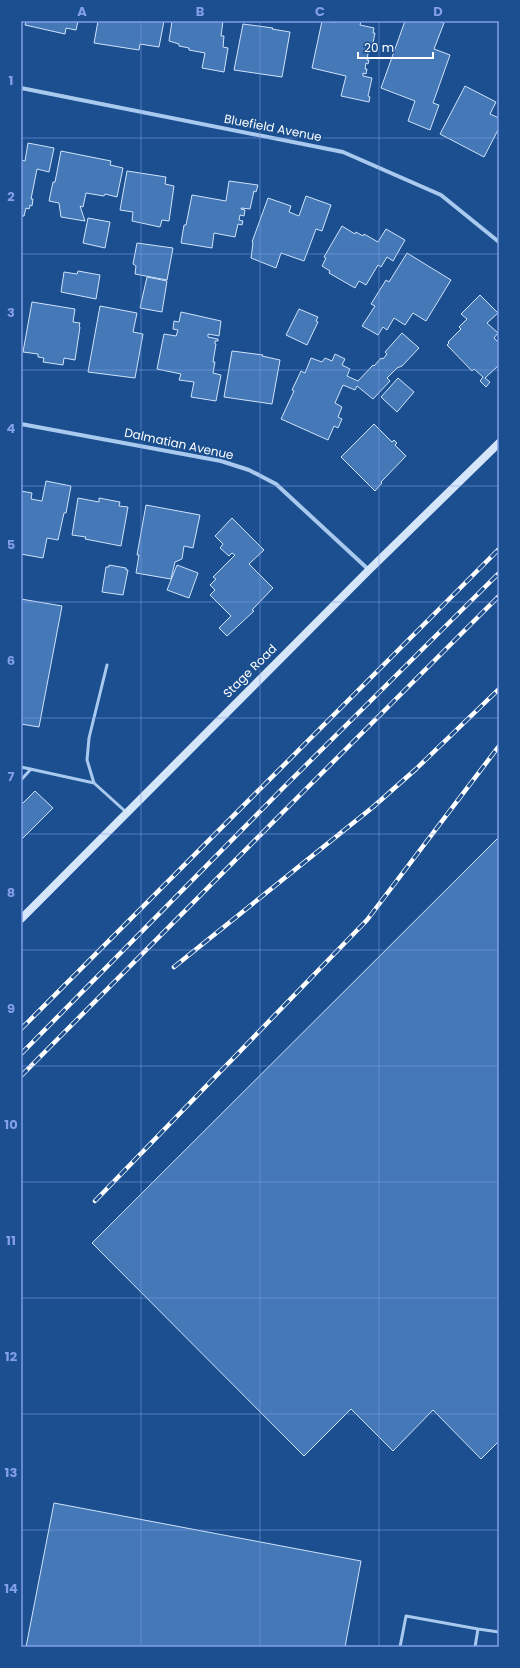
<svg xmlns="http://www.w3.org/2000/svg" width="520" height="1668" font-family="Poppins,sans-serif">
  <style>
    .building { fill: #4478b7; stroke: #cfe3fa }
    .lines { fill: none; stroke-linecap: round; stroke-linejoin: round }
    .service { stroke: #a9c9ee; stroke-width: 3 }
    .minor { stroke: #a9c9ee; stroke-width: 4 }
    .secondary { stroke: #d6e6fa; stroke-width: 8 }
    .rail-casing { stroke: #fff; stroke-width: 4.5 }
    .rail { stroke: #1b4f8f; stroke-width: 3; stroke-dasharray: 9; stroke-linecap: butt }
    .grid { fill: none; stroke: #839eea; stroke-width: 1; stroke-opacity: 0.55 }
    .labels { text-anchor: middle; stroke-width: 4; stroke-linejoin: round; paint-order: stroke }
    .street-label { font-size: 12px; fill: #fff; stroke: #1b4f8f }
    .neatline { fill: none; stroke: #839eea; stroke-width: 1.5 }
    .grid-label { font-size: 13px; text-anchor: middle; font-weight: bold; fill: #839eea }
  </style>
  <rect width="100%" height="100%" fill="#1b4f8f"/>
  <path class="building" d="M26,21H78L76,30L66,28L65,34L25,25Z
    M98,21H164L159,47L140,44L139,50L94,43Z
    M172,21H223L221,36H224L223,47L228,48L224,72L202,68L205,53L189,50V48L179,46V44L169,41Z
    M322,21L337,22V21H361L360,25L374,28L373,33H375L372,48L369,47L367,60H369L368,64L366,63L365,69H367L366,74L363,73V76L372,78L368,96L370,97L369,102L341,96L346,76L312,68Z
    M405,21H438L444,23L434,49L450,55L433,103L439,105L430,130L408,121L415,101L381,88Z
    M243,24L273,28L272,29L290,32L282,77L234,70Z
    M465,86L496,102L490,114L499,118V128L484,157L440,134Z
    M28,143L54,148L49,172L37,169L31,199H33L32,206L30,205L29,209L26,208L24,216H21V160L25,161Z
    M61,151L111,161L110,165L123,168L117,197L105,194L104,196L86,193L83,207L80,206L85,221L61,217L59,203L49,201L53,182H55Z
    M127,171L166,177L165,184L174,186L169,221L162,220L160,227L132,221L133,212L120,210Z
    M229,181L258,185L256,192L254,191L250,209L241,208V209L245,210L244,216L240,215L239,220L243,221L242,225L238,224L235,237L214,233L212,248L181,243L184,225H186L192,195L226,201Z
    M306,196L331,205L322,231L316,229L304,261L281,253L276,268L251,258L253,243L252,242L268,198L291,206L289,212L299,216Z
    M88,218L110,222L105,248L83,243Z
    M342,226L355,234L356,232L363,236L364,234L378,242L386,229L405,240L393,261L387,257L381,267L378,265L366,285L359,281L355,288L329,273L330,271L322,266L326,258L324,257Z
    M137,243L173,248L167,280L135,274L136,266L133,264Z
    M407,253L451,280L426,321L413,313L405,325L394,318L387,330L383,327L378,335L362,326L375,306L371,304L386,280L389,282Z
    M78,271L100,275L96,299L61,292L64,272L77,274Z
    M147,277L167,281L162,312L140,308Z
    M480,295L498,313L487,323L498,333L494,338L499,343V365L485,378L490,382L486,387L480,381L483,377L474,369L472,371L447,345L449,343L448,342L461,329L459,327L467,319L461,314Z
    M32,302L75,309L73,322L80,323L79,326L80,327L75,360L64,358L63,365L43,362L44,358L38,357V354L23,352Z
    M100,306L137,313L133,332L143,334L135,378L88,372Z
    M299,309L318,317L316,321L318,322L307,345L286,335Z
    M181,312L221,321L219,336L208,334V337L218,339V341H215V344H216L213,362H215L213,373L221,375L216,401L191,397L194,382L179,380L181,374L157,369L164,334L176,336L178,330L173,329L174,321L179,322Z
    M402,333L419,348L402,366L397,368L387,378L390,381L373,399L357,386L355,390L343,385L335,403L342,407L338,417L342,419L338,428L334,426L328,440L281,419L294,391L292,390L301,371L305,373L311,358L322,362L325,358L332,361L335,354L345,359L342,365L350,369L347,376L358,381L373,365L374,366L381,358L383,359L387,354L385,352Z
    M232,351L263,355L262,356L280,360L272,404L224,397Z
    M398,378L414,392L397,412L381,397Z
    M374,424L392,442L394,440L397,443L395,445L406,456L381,482L382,483L375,491L341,457Z
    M46,481L71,486L66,513H64L58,540L47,538L43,558L21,554V491L32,493L31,499L42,501Z
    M78,498L99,502V498L120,502L119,506L128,507L121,546L85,539L86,537L72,535Z
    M146,505L200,515L193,548L184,546L182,559L175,562L171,579L136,573L139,555H137Z
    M232,518L264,550L249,564L273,588L252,610L254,611L227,636L219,628L231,616L210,595L215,590L210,585L216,579L213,577L235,555L232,553L229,556L220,548L223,544L215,536Z
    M109,565L126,568V570H128L123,595L102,592L106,567H109Z
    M177,565L198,573L189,598L167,590Z
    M21,599L62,606L39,727L21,724Z
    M35,791L53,808L21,840V805Z
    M499,837V1441L481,1459L433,1410L393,1451L351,1409L304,1456L92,1243Z
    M54,1503L361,1561L345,1647H26Z"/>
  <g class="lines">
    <path class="service" d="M21,767L94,783L126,812
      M21,780L31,769
      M94,783L87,760L89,738L107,665
      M400,1647L406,1616L478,1629
      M475,1647L478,1629L499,1632"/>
    <path class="minor" d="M21,88L343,152L441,195L499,242
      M21,424L221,461L249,470L276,484L369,570"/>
    <path class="secondary" d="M21,919L369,570L499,443"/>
    <defs>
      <path id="rail" d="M174,967L373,807L416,769L499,689
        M21,1029L499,549
        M21,1054L285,786L499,573
        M21,1076L298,797L499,596
        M95,1201L367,920L499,746"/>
    </defs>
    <use href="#rail" class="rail-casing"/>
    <use href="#rail" class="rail"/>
  </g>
  <path class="grid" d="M141,21V1647M260,21V1647M379,21V1647M21,138H499M21,254H499M21,370H499M21,486H499M21,602H499M21,718H499M21,834H499M21,950H499M21,1066H499M21,1182H499M21,1298H499M21,1414H499M21,1530H499"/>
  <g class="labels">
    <g class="street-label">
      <text transform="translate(273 128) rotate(11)" y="4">Bluefield Avenue</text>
      <text transform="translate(179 444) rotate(12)" y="4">Dalmatian Avenue</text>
      <text transform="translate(250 671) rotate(-45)" y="4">Stage Road</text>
    </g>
  </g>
  <rect width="520" height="1668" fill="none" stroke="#1b4f8f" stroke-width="44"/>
  <path d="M358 52v6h75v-6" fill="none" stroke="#ffffff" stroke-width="2"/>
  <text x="364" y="52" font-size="12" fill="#ffffff" stroke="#1b4f8f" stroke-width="3" paint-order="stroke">20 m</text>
  <rect x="22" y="22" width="476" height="1624" class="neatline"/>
  <g class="grid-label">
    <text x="82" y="16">A</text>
    <text x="200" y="16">B</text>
    <text x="320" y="16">C</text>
    <text x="438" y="16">D</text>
    <text x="11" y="85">1</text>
    <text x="11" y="201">2</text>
    <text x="11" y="317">3</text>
    <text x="11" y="433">4</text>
    <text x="11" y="549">5</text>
    <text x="11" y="665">6</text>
    <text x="11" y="781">7</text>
    <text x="11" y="897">8</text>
    <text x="11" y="1013">9</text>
    <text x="11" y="1129">10</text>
    <text x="11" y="1245">11</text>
    <text x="11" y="1361">12</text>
    <text x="11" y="1477">13</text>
    <text x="11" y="1593">14</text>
  </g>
</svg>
